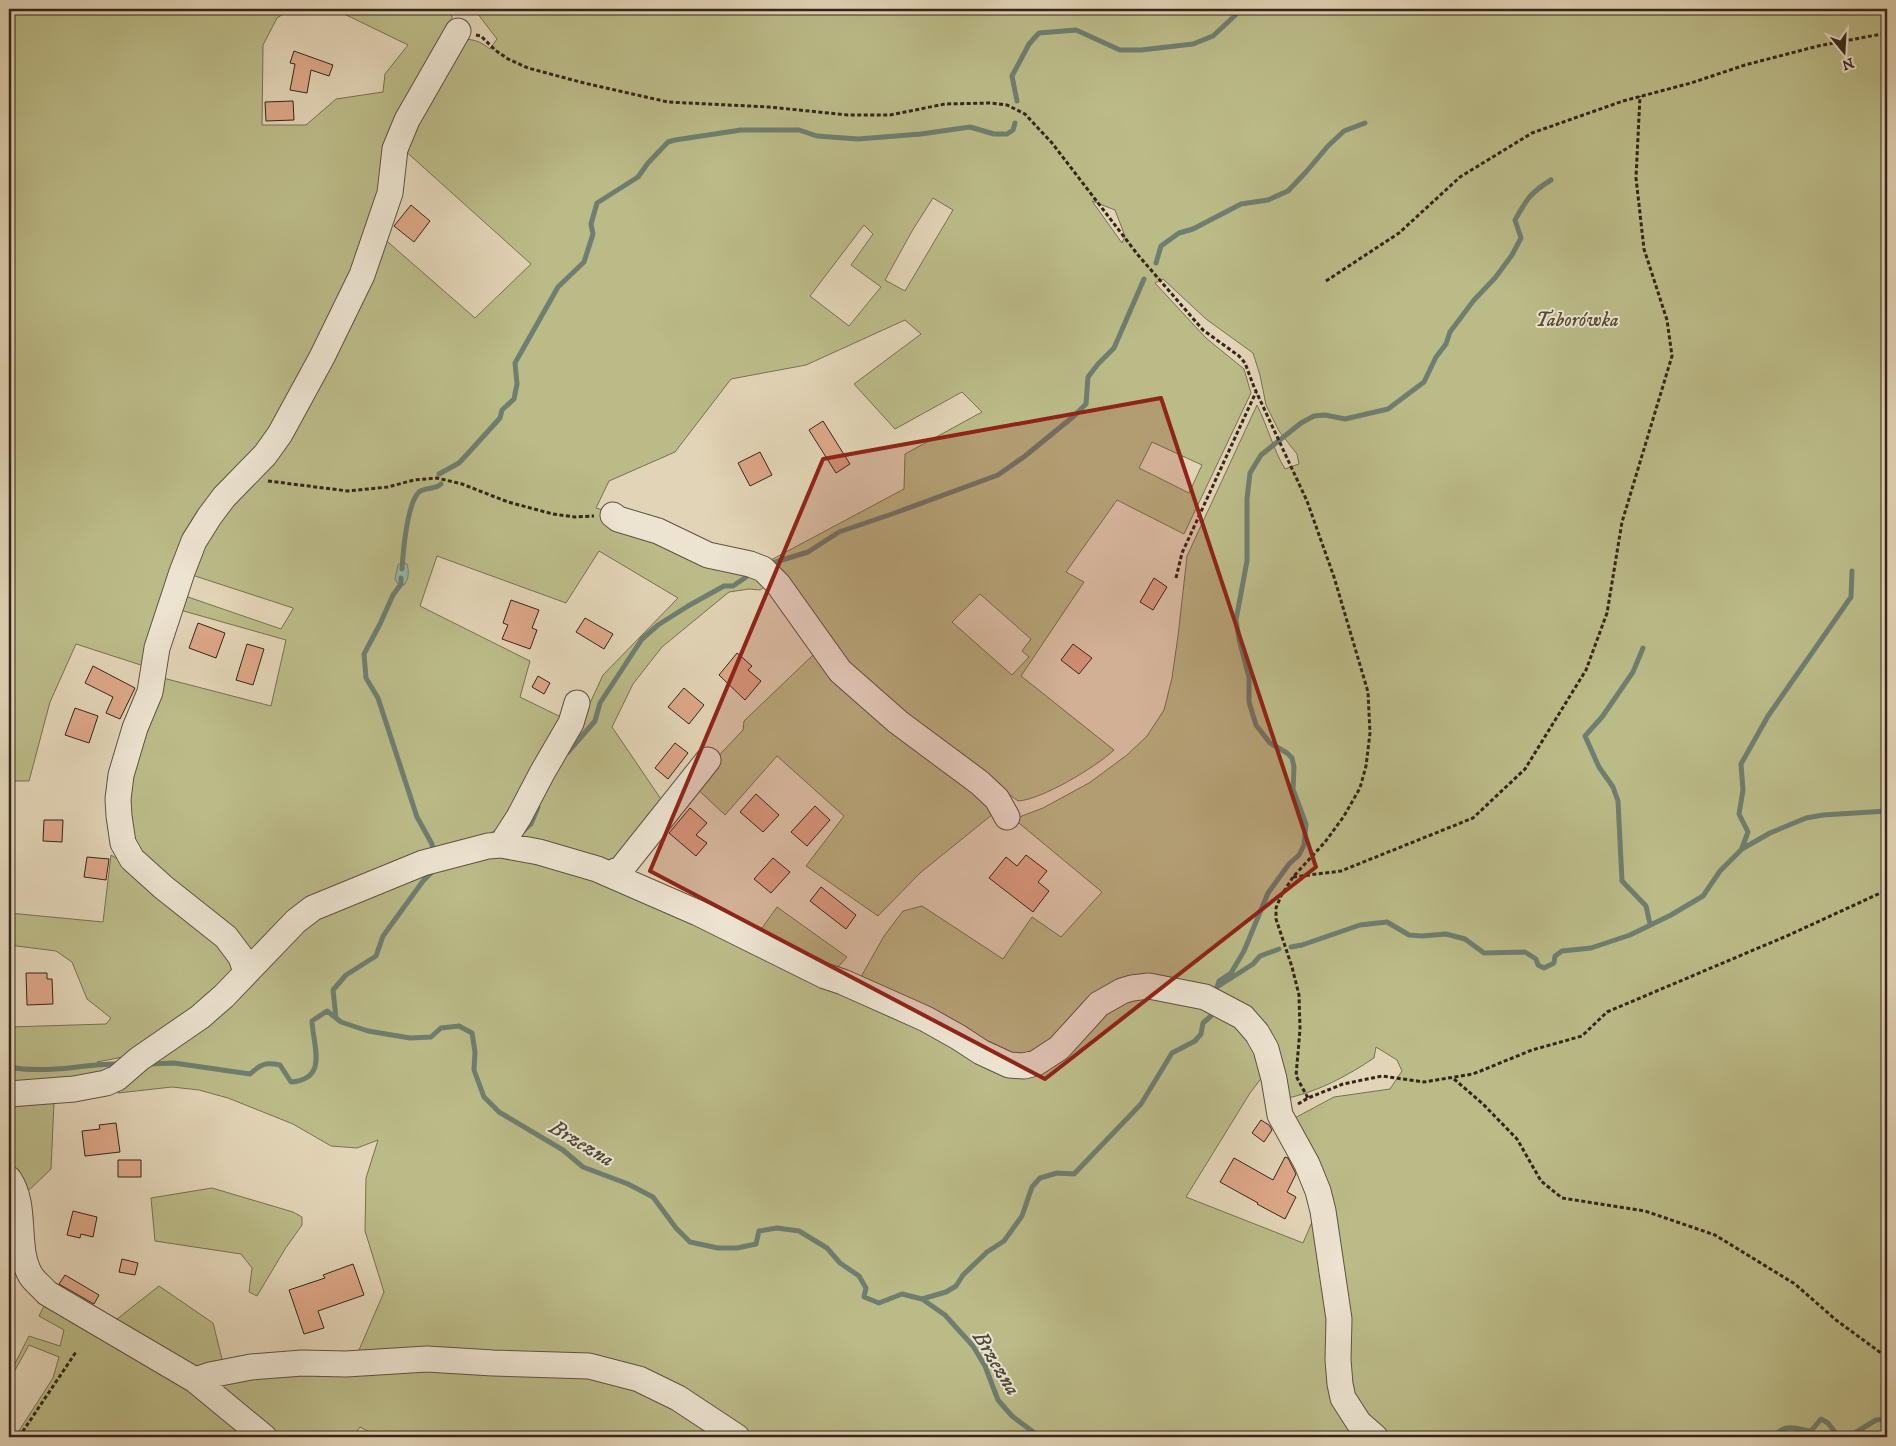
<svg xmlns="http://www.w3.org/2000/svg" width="1896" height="1446" font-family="'IM FELL DW Pica',serif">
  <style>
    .green { fill: #bb8; stroke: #787052; fill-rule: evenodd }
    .water { fill: #95b9a9; stroke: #6e7e70 }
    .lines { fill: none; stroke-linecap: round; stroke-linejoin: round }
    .stream { stroke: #6e7e70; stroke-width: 5 }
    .building { fill: #dda788; stroke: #34251b }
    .minor-casing { stroke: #605142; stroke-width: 27 }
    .path { stroke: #34251b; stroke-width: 3; stroke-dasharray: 4 2.5; stroke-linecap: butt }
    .minor { stroke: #ece3d0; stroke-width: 25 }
    .marked { fill: #8f2418; fill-opacity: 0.2; stroke: #8f2418; stroke-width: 4; stroke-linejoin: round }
    .labels { text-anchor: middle; stroke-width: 4; stroke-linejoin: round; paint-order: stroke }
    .park-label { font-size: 20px; font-style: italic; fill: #564a36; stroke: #ece3d0 }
    .water-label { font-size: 21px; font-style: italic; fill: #4c4a3e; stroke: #ece3d0 }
  </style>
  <rect width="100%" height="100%" fill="#e2d4b6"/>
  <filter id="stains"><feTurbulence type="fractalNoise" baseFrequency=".004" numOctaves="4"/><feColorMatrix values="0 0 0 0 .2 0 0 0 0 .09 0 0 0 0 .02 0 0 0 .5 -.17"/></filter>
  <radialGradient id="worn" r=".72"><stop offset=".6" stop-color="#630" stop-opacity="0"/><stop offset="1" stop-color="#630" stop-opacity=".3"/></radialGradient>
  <path class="green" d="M9,9H291L277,18L263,45L262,125H306L336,99L383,92L385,74L408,45L334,9H450L452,17V30L373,226L272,435L235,476L150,668L76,644L50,702L29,781H9Z
    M474,9H1887V1437H748L704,1407L665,1386L625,1366L599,1357L578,1355L538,1357L429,1350L383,1353L356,1357L384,1292L365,1231L366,1178L378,1140L357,1148L331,1146L293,1124L228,1098L199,1090L172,1087L118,1093L153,1057L217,1011L291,934L320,911L475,853C536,848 579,868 633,893C650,901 668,908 685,917L692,915L749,945L763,955L784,963L836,989L884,1009L936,1034L991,1067L1005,1074H1029L1046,1067L1060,1057L1109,1004L1135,991H1151L1203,1004L1237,1022L1245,1027L1258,1045L1264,1067L1263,1076L1250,1093L1186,1197L1303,1243L1318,1208C1321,1243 1330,1276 1334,1311C1339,1351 1323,1385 1352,1421L1363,1420L1353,1401L1345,1372L1344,1291L1325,1187L1306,1146L1291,1120L1334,1097L1390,1089L1402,1071L1397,1060L1376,1047L1374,1058C1347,1076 1316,1093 1283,1099L1273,1047L1267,1037L1251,1017L1223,995L1144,976L1122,981L1095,999L1053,1044L1040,1056L1020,1060L998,1055L966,1033L911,1004L866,983L862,975L884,936L903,911L922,906L1003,959L1032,917L1061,937L1102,892L1014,819L1043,808L1089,783L1127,755L1147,736L1164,710L1172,678L1178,636L1187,556L1257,405C1268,427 1273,449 1285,469L1299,464L1297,454L1279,431L1266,405L1260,375L1253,353L1206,319L1163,279L1155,283L1206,338L1244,369L1251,393L1184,534L1117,500L1066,572L1084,582L1021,676L1114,750C1096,767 1041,800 1018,801L855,677L828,646L783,578L763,560L769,561L904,489L905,454L982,412L962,392L895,429L854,384L921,334L905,320L806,365L731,379L675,452L609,481L596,508L609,512L614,522L720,565L737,568L767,585L760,590L749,589L729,592L662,647L633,684L612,727L665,805L618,867L608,868L562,850L524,842L518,839V828L548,773L579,727L603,675L678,598L599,551L566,603L437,556L420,606L530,661L520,697L567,720L511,816L499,829L468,843L447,848L418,861L400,865L317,898L297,911L256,952H247C237,942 228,931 218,922C176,886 116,860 123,794C127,756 149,722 158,685C160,678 160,670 162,663L163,678L271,706L286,640L173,608L200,542L225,502L267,462L300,411L365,287L381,236L475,318L531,264L402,148L433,85L459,40C472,38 480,41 490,49L497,39ZM933,198L953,210L905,291L885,280L912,231ZM1092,201L1115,210L1125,236L1122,243ZM864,225L873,234L851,265L881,287L849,326L810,296ZM1152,442L1202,465L1189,493L1139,468ZM192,575L293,608V609L281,629L185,596ZM980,594L1031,639L1022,651L1029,657L1012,675L952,622Z
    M813,655L824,668L993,806V814L920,873L878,916L806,866L844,816L777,756L725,815L692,784L743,730L744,721Z
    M111,855L124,863L217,937L233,968L230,980L128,1056L97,1062L107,1066L108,1071L21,1086L9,1081V1027L106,1024L111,1018L87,999L72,962L56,951L9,945V913L103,922Z
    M777,907L847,957L839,966L832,969L757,935Z
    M9,1099L54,1102L51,1169L25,1194L9,1170Z
    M212,1188L293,1212L302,1217V1225L285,1249L257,1296L249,1292L252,1268L241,1254L155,1241L151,1198Z
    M159,1286L213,1323L223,1363L191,1369L112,1323Z
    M48,1298L134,1352L254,1437H15L53,1378L59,1357L29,1345L10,1379H9V1375L29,1336L60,1346L64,1330L39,1316Z
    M404,1367L619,1379L730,1437H379L360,1427L353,1437H269L214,1379Z"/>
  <path class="water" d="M402,562L407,564C409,571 409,579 404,585L398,584L395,579L398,565Z"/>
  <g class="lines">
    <path class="stream" d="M1017,101L1012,76L1029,44L1039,33L1076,30L1120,50H1141L1193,44L1213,36L1242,9
      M1156,263L1161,246L1179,233L1193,229L1241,204L1268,200L1288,191L1306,172L1328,146L1344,131L1365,123
      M439,474L459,463L471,450L500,418L502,410L514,399L517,384L515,363L558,287L584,262L593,234L591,224L597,203L638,177L648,163L668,142L675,140L741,130H799L817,136L858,139L921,134L970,127L994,134H1007L1013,130L1015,123
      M769,564L808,552L839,532L892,514L998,475L1025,456L1074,416L1086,404L1088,377L1098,364L1114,348L1144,279
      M402,569C403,553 407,503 419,492C425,487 435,490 441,484
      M401,578V584L393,595L380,624L364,654L366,678L378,698L417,817L432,844L433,851
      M1643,648L1633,672L1602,717L1585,736L1599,767L1613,787L1618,801L1622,881L1646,906L1650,924
      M568,752L595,721L600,703L642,639L658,625L688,606L724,586H733L752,573
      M521,833L531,824L538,807
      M1742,848L1748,832L1739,814L1743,790L1741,764L1768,716L1851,597L1852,571
      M1291,947L1302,945L1360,925L1387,922L1409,935L1422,936L1446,934L1465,939L1484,953L1525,952L1536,959L1538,965L1544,968L1554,963L1555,956L1562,951L1591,948L1630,935L1671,915L1703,896L1720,871L1742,849L1770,833L1806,818L1823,815L1887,811
      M1217,987L1253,964L1260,956L1279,949
      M1215,993L1219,981L1231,973L1244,951L1268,893L1289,864L1299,855L1304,845L1306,824L1293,789L1294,767L1292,758L1287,753L1270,743L1256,725L1249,702V677L1239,639L1236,620L1247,561V499L1250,473L1261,455L1301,423L1314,416L1325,415L1345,419L1388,409L1424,382L1436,357L1446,344L1450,332L1474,300L1495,278L1512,255L1521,238L1515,220C1527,199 1530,193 1551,180
      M336,1018L333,990L346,975L376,956L383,936L423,881L435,869
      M149,1064L174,1063L250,1074C261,1064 265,1062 280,1065L291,1082C329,1079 313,1046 312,1021L327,1011L341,1022L368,1031L410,1038L431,1037L441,1028L459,1026L472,1033L475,1052L474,1070L484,1097L499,1112L563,1150L583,1167L628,1184L653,1197L676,1228L690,1242L718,1248H737L756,1244L759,1231L777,1228L799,1231L827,1248L840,1263L859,1276L866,1288L864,1297L879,1303L902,1294L922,1299L945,1315L973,1346L985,1366L998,1400L1012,1416L1040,1437
      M9,1067C24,1070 40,1070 56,1069C77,1068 97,1063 118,1064
      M922,1299L946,1292L956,1286L963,1275L987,1252L1004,1241L1022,1216L1032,1187L1040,1178L1057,1173L1074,1174L1141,1104L1172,1053L1195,1041L1201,1034L1203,1023L1211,1016L1212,1010
      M1773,1437C1787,1422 1793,1429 1811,1431L1821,1419L1828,1423L1838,1436H1850L1876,1420L1887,1419"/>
  </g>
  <path class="building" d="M294,51L333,65L329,76L311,70L307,93L290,90L295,64L290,63Z
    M293,101L294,120L266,121L265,102Z
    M411,205L430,221L414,242L394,226Z
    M823,421L850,464L836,473L809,430Z
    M760,452L772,475L750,486L738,463Z
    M1154,578L1167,587L1153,610L1140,602Z
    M511,600L539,610L532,628L537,630L530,649L502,639L508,625L503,623Z
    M585,618L613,634L604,649L576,632Z
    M198,623L225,633L216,658L189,648Z
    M247,644L264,649L253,685L236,680Z
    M1073,644L1092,658L1079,674L1061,660Z
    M737,653L752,666L748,670L761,681L745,700L719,675Z
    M93,666L135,688L120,719L106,713L113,697L85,683Z
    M538,676L550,683L544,694L532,687Z
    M684,688L704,705L689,724L668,707Z
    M75,708L98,716L89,743L65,735Z
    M675,743L688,753L668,779L655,768Z
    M756,794L779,815L763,832L740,812Z
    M815,806L830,820L807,846L791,832Z
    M690,808L707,823L696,835L707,843L696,856L669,833Z
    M44,820H63L62,842L43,841Z
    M1026,855L1047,871L1038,882L1049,891L1033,912L989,878L1006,857L1017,866Z
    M87,857L109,859L106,880L84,877Z
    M773,858L790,872L771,893L754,879Z
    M821,887L856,915L846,929L810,901Z
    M26,973H47V979H52L53,1004L27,1005Z
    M1261,1120L1269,1125L1272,1130L1264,1142L1252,1133Z
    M116,1123L120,1152L85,1156L82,1131L100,1129L99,1125Z
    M1285,1157L1288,1158L1296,1174L1287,1192L1296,1197L1285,1219L1257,1204L1258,1203L1220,1182L1234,1158L1273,1180Z
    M118,1160H141V1177H118Z
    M73,1211L97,1217L93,1237L81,1234L80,1238L67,1235Z
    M122,1259L138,1263L135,1275L119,1272Z
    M353,1264L364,1295L318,1311L324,1328L304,1334L289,1290L325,1278L323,1275Z
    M65,1275L99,1295L94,1304L59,1284Z"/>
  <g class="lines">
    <defs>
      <path id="minor" d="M613,515L618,519L658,531L708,555L750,564L763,569L778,584L840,671L898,722L980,783L997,799L1007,817
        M501,845L519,817L542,773L571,723L577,703
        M609,874L622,868L708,760
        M246,972L241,957L226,937L163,887L132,859L123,843L119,816L118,799L121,775L135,728L150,692L157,648L182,572L194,541L209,517L224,497L265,455L280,434L322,357L362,275L390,193L395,149L407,120L458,31
        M9,1094L74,1089L106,1083L117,1078L139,1059L200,1017L224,996L296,921L313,908L423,863L488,846L501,845L539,852L597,869L698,913L825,976L843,982L926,1019L958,1037L981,1052L1009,1065L1024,1066L1036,1063L1059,1048L1099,1004L1122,991L1132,988L1149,986L1205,997L1243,1017L1257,1033L1266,1049L1274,1079L1280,1115L1307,1164L1318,1191L1323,1211L1339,1319L1338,1360L1340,1384L1343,1398L1359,1423L1375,1437
        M9,1179C28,1207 14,1248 31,1276C35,1282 42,1287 47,1293L195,1380L264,1437
        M195,1380L210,1375L251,1367L302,1363L346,1364L427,1359L493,1363L589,1366L639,1379L678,1398L737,1437"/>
    </defs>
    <use href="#minor" class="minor-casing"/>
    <path class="path" d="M476,35L481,36L495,50L508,59L528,68L584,83L668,102L769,107L848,115H890L945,104L990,103L1007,105L1025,114L1052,143L1138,255L1203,330L1239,356L1245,363L1254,387L1307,501L1334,577L1368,692L1370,733L1366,766L1360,788L1344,816L1325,842L1293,877L1281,896L1276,908V919L1292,967L1299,995L1300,1029L1296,1076L1308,1098
      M1326,281L1399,233L1460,177L1532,133L1623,101L1691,83L1745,65L1818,46L1887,33
      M268,481L348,491L388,487L414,480L437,478L462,484L508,502L553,514L575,517L594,516
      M1176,578L1182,553L1256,392
      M1293,877L1341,871L1473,818L1525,769L1586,670L1607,613L1622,522L1672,356L1667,320L1644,249L1636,178L1640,96
      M1454,1079L1483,1104L1517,1139L1541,1181L1562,1198L1645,1211L1715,1235L1795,1284L1836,1320L1881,1353
      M1298,1104L1308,1098L1343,1084L1382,1076L1424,1082L1473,1074L1532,1050L1582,1036L1607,1012L1789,935L1887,890
      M19,1437L76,1352"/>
    <use href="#minor" class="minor"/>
  </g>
  <path class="marked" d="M1161,398L1316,867L1045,1079L650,871L823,459Z"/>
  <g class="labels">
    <g class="park-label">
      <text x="1577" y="326">Taborówka</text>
    </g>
    <g class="water-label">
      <text transform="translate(582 1143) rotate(31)" y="7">Brzezna</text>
      <text transform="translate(997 1363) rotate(59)" y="7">Brzezna</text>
    </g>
  </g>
  <rect width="1896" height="1446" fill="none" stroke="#e2d4b6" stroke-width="30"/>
  <rect x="10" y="10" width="1876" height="1426" fill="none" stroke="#34251b" stroke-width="2.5"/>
  <rect x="15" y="15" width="1866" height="1416" fill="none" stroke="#34251b"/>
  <g transform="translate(1844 52) rotate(162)" stroke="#ece3d0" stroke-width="4" paint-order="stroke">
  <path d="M0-4L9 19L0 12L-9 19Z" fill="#34251b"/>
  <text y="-8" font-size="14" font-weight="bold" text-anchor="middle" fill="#34251b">N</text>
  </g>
  <rect width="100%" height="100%" filter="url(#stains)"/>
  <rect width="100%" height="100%" fill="url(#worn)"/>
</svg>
